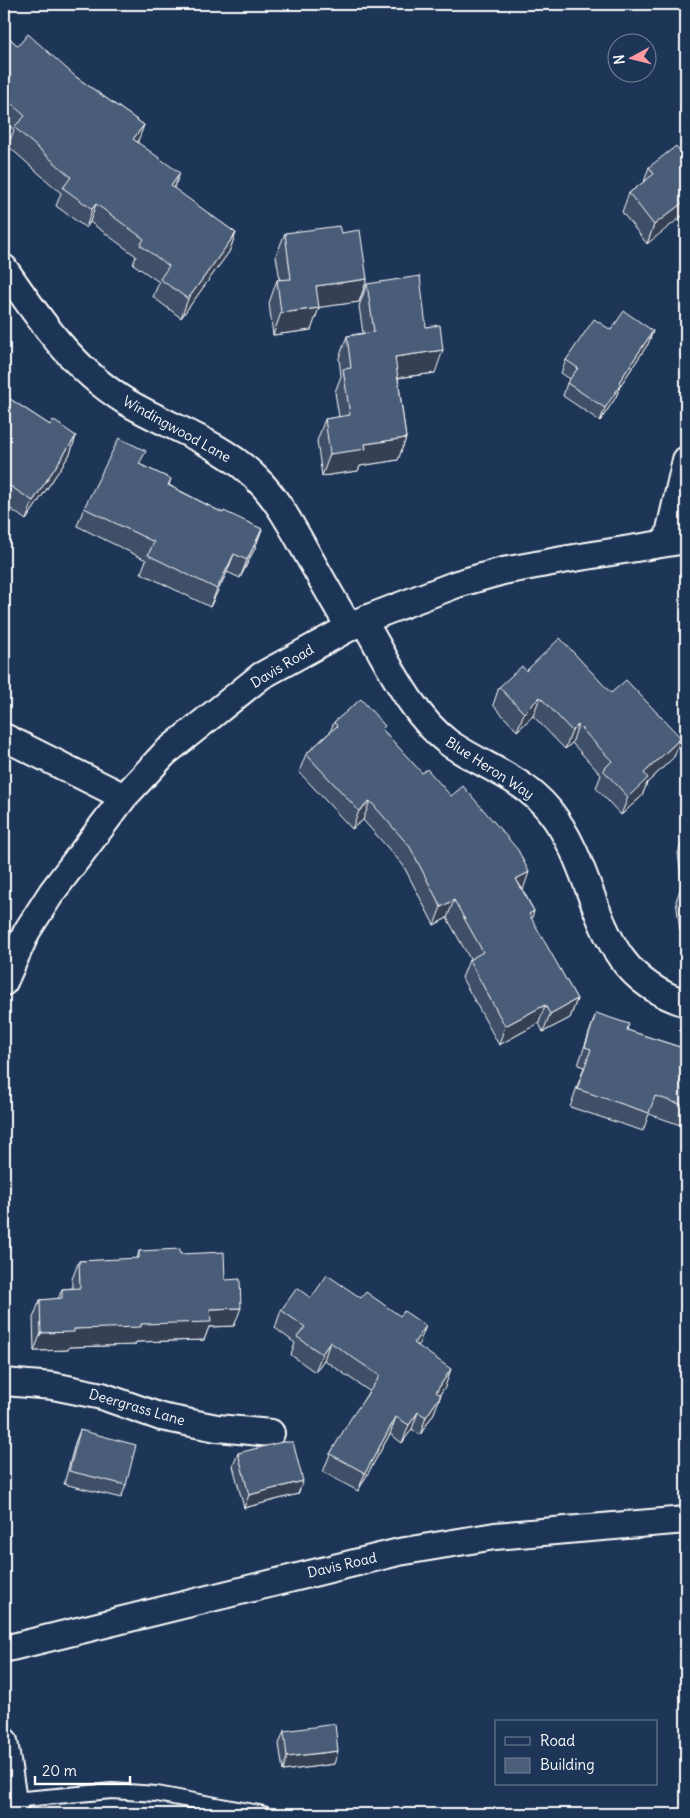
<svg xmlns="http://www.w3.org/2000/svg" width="690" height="1818" font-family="Delius,sans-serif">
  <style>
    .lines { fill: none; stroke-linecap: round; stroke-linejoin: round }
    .lane-casing { stroke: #fff; stroke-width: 18 }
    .street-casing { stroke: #fff; stroke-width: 30 }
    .lane { stroke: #1d3557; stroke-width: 14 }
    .street { stroke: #1d3557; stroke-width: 26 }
    .wall { fill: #405068; stroke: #fff }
    .shaded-wall { fill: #344155; stroke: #fff }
    .building { fill: #4a5d79; stroke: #fff }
    .labels { text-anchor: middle; stroke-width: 4.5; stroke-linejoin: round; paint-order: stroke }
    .street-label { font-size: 14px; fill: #fff; stroke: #1d3557 }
  </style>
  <rect width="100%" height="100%" fill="#1d3557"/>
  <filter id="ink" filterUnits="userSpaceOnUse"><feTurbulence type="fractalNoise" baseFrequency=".02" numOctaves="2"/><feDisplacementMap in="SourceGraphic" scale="10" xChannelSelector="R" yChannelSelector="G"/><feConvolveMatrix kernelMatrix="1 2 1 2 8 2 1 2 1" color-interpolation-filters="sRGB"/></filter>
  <g filter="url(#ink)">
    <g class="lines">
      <defs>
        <path id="lane" d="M13,1800L112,1791L157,1794L264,1814"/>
        <path id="street" d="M4,268C39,319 72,368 125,401C168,427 218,441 255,477C276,497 290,523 304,548C319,575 334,601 349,627
          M667,543L686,460
          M363,620C387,661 411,715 449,743C482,766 523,778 549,810C603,877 588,973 686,1003
          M4,737L124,797
          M4,982L27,931L52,892L124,797L165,753L261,676L363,620L457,584L503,571L568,559L686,540
          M4,1382L53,1386L102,1396L161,1417L217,1428L271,1433
          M4,1649L399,1552L495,1536L686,1520
          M4,1741L15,1814"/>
      </defs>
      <use href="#lane" class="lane-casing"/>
      <use href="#street" class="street-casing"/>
      <use href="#lane" class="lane"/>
      <use href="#street" class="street"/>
    </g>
    <path class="wall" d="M4,33L18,46L76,77L144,125L137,142L174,189L236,233L229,252L181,318L153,297L159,282L133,264L136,256L90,222L86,228L56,206L61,193L8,146L14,130L4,121Z
      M686,146L647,244L622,212L629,193L644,182L649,167L680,151Z
      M285,233H341L367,279L359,302L319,307L311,330L273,335L269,303L277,280H280L276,256Z
      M367,284L426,327L435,373L398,378L406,438L398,460L360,466L358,471L322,476L317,441L325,419L339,417L335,392L341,376L339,358L347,336L363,333L359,306Z
      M611,330L653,331L648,344L620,386L616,397L600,421L563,396L567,383L570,379L561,373L566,360Z
      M4,395L50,425L76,436L70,454L26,520L4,504Z
      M141,465L171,479L169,485L223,513L262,529L255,548L240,578L227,572L210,607L141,573L146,560L77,526L84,508Z
      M526,671L611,693L681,738L674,757L647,783L642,796L621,815L596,788L601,775L572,743L565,749L533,716L517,731L493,705L499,687Z
      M334,722L383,730L523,890L534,911L531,919L577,999L570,1018L543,1032L539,1023L499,1045L462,978L469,960L470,959L447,918L434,925L403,865L363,820L352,829L299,772L306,754L330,732Z
      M685,834H686V929L680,930L676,901L682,884L678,853Z
      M596,1013L627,1030L686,1049V1127L649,1114L643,1131L570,1107L584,1067L578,1065Z
      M139,1251L180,1254L225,1280L234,1326L209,1327L204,1340L136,1342L135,1345L69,1347L68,1350L34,1351L33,1318L40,1300L58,1299L62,1289L73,1288L72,1279L79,1261L137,1259Z
      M311,1298L419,1344L418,1346L445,1387L440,1394L434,1413L420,1435L412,1429L402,1443L390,1434L358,1491L323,1472L330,1454L369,1391L324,1360L315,1372L291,1355L295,1343L275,1328L281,1310Z
      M80,1430L126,1485L121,1498L64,1484L75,1443Z
      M238,1453L303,1481L298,1494L244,1508L233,1466Z
      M284,1731L334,1764L283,1771L279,1744Z"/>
    <path class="shaded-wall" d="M144,125L137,144L133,139Z
      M180,173L173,191L171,186Z
      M686,200V213L647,244L654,225Z
      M96,204L90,222L86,228L92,209Z
      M236,233L229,252L181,318L188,299Z
      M367,279L359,302L307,309L316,286Z
      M319,308L311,330L273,335L281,313Z
      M653,331L648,344L620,386L616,397L600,421L605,408L619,382Z
      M443,350L435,373L387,379L395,357Z
      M76,436L70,454L26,520L33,501Z
      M406,438L398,460L360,466L358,471L322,476L330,454L365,444Z
      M262,529L255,548L240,578L247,560Z
      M234,554L227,572L210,607L217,589Z
      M540,697L533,716L517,731L524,713Z
      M578,725L572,743L565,749L572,731Z
      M681,738L674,757L647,783L642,796L621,815L628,797L644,773Z
      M370,801L363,820L352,829L359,811Z
      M529,872L523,890L516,879Z
      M454,900L447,918L434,925L441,907Z
      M534,911L528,930L529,914Z
      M686,911V929L680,930Z
      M577,999L570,1018L543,1032L550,1014Z
      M545,1005L539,1023L499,1045L505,1026Z
      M241,1308L234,1326L209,1327L204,1340L136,1342L135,1345L69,1347L68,1350L34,1351L41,1333L74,1329L141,1324L210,1309Z
      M426,1326L419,1344L407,1361L414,1343Z
      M330,1342L324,1360L315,1372L322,1354Z
      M451,1369L445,1387L429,1409L436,1392Z
      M441,1395L434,1413L420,1435L426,1417Z
      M418,1412L412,1429L402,1443L409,1425Z
      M396,1417L390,1434L358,1491L365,1473Z
      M303,1481L298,1494L244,1508L249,1495Z
      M338,1751L334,1764L283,1771L287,1757Z"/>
    <path class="building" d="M4,33L18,46L28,34L76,77L144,125L133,139L180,173L171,186L236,233L188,299L160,279L169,266L140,245L144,239L96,204L92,209L63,188L71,177L14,127L25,116L4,97Z
      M676,146L680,151L686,146V200L654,225L629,193L654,174L649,167Z
      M339,226L341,233L360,230L367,279L316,286L319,308L281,313L277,280L291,279L285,233Z
      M420,276L426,327L440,325L443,350L395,357L406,438L365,444L366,449L330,454L325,419L350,415L343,369L351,368L347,336L374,332L367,284Z
      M624,311L653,331L619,382L621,384L605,408L567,383L578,368L566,360L594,319L611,330Z
      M4,395L50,425L53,420L76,436L33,501L4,482Z
      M119,438L146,451L139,464L171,479L168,485L223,513L224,511L262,529L247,560L234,554L217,589L148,555L154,542L84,508Z
      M560,638L611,693L626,680L681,738L644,773L648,778L628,797L603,770L612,761L578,725L572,731L540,697L524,713L499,687L522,666L526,671Z
      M361,699L385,726L382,729L422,773L427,769L451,796L463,786L518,850L529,872L516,879L534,911L529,914L577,999L550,1014L545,1005L505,1026L469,960L483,952L454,900L441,907L410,847L370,801L359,811L306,754L337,726L334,722Z
      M685,834H686V847Z
      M686,882V911L683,883Z
      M596,1013L629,1024L627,1030L686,1049V1106L655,1096L649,1113L577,1089L591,1049L585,1047Z
      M180,1249V1254L224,1252L225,1280L240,1279L241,1308L210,1309L211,1322L141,1324V1327L74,1329V1332L41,1333L40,1300L62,1298V1289L80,1288L79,1261L139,1258V1251Z
      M327,1275L361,1298L366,1292L400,1316L404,1311L426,1326L414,1343L451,1369L436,1392L441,1395L426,1417L418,1412L409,1425L396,1417L365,1473L330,1454L351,1418L380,1376L330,1342L322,1354L297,1337L305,1327L281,1310L297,1288L311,1298Z
      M80,1430L136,1445L126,1485L69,1471Z
      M282,1442H293L303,1481L249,1495L238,1453Z
      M335,1724L338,1751L287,1757L284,1731Z"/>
  </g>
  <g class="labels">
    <g class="street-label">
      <text transform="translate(177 429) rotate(29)" y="5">Windingwood Lane</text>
      <text transform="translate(282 666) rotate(-31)" y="5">Davis Road</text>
      <text transform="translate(490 768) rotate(33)" y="5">Blue Heron Way</text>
      <text transform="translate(137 1407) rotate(16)" y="5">Deergrass Lane</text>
      <text transform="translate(342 1565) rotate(-13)" y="5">Davis Road</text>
    </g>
  </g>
  <rect width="690" height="1818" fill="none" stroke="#1d3557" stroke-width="20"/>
  <rect x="10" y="10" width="670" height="1798" fill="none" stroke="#fff" stroke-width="2" filter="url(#ink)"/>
  <rect x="495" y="1720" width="162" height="65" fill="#1d3557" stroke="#77869a"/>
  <rect x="505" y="1737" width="25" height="8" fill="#1d3557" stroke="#77869a"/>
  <text x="540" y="1746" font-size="15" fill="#ffffff">Road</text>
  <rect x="505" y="1758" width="25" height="15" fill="#4a5d79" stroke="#77869a"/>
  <text x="540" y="1770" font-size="15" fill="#ffffff">Building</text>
  <g transform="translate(632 58) rotate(263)"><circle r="24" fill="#1d3557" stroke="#77869a"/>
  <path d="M0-4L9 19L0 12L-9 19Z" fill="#ff9aa2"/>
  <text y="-8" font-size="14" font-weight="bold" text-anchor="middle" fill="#ffffff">N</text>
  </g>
  <path d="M35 1776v8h95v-8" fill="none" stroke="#ffffff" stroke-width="2.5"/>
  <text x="42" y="1776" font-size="15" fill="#ffffff" stroke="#1d3557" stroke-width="4" paint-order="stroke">20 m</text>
</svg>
